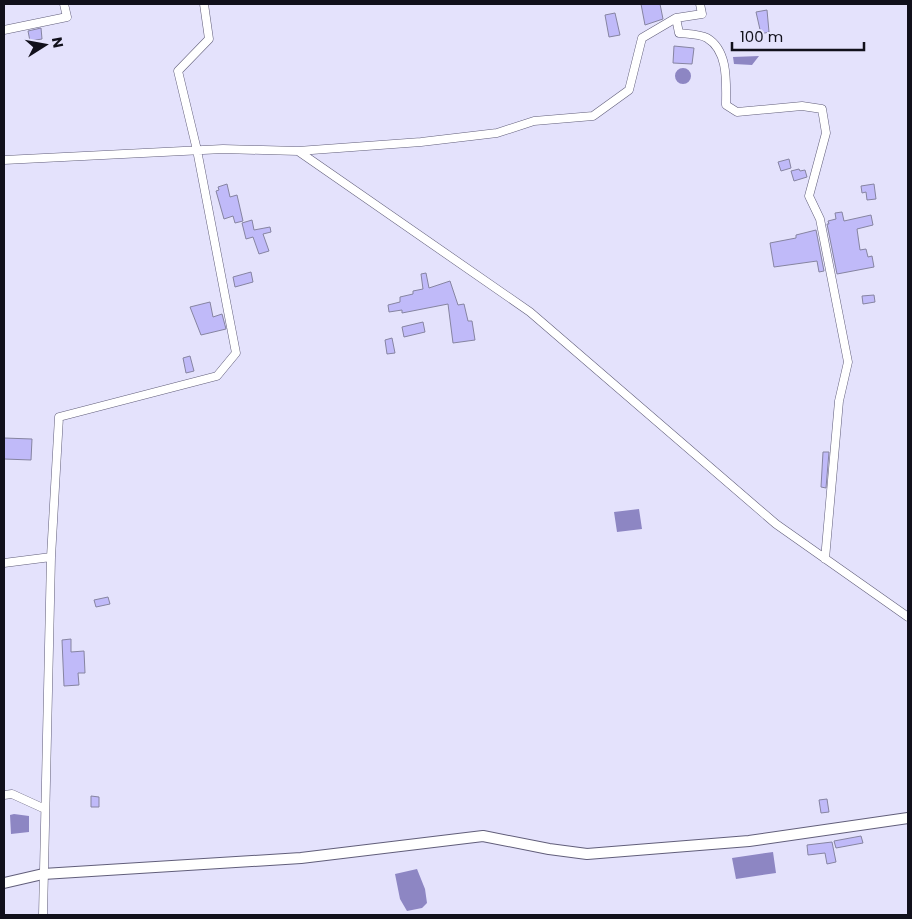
<svg xmlns="http://www.w3.org/2000/svg" width="912" height="919" font-family="Poppins,sans-serif">
  <style>
    .water { fill: #8d86c3 }
    .building { fill: #c0baf9; stroke: #8684a1 }
    .lines { fill: none; stroke-linecap: round; stroke-linejoin: round }
    .minor-casing { stroke: #615e7a; stroke-width: 9 }
    .secondary-casing { stroke: #615e7a; stroke-width: 12 }
    .minor { stroke: #fff; stroke-width: 8 }
    .secondary { stroke: #fff; stroke-width: 10 }
  </style>
  <rect width="100%" height="100%" fill="#e4e2fc"/>
  <path class="water" d="M759,56L752,65L734,64L733,57Z
    M675 76a8 8 0 1 1 16 0a8 8 0 1 1-16 0Z
    M639,509L642,529L617,532L614,512Z
    M14,814L29,816V832L11,834L10,815Z
    M773,852L776,873L736,879L732,858Z
    M417,869L425,889L427,903L422,908L407,911L400,899L395,874Z"/>
  <path class="building" d="M641,4H660L663,19L645,25Z
    M767,10L769,32L761,34L756,12Z
    M615,13L620,35L609,37L605,15Z
    M41,28L42,39L30,41L28,31Z
    M674,46L694,48L692,64L673,63Z
    M789,159L791,168L781,171L778,162Z
    M799,169L800,171L805,170L807,177L794,181L791,171Z
    M227,184L230,197L237,195L243,221L235,223L233,216L224,219L216,191L219,190L218,187Z
    M874,184L876,199L867,200L866,192L862,193L861,186Z
    M842,212L844,221L871,215L873,225L857,229L860,250L866,249L868,257L872,256L874,267L837,274L827,224H829L828,221L836,219L835,213Z
    M252,220L254,230L270,227L271,232L263,234L269,251L259,254L253,237L246,239L242,223Z
    M816,230L824,271L819,272L817,261L774,267L770,243L796,238V235Z
    M251,272L253,282L235,287L233,277Z
    M426,273L429,288L450,281L458,305L464,304L468,321H472L475,340L453,343L448,304L402,313V310L389,312L388,305L400,302V297L413,294V291L423,289L421,274Z
    M874,295L875,302L863,304L862,296Z
    M210,302L213,317L222,314L226,329L201,335L190,307Z
    M423,322L425,332L404,337L402,327Z
    M392,338L395,353L387,354L385,340Z
    M190,356L194,371L186,373L183,358Z
    M4,438L32,439L31,460L4,459Z
    M823,452H829L826,488L821,487Z
    M108,597L110,604L96,607L94,600Z
    M71,639V652L84,651L85,673H78L79,685L64,686L62,640Z
    M91,796L99,797V807H91Z
    M827,799L829,812L821,813L819,800Z
    M861,836L863,843L836,848L834,841Z
    M832,842L836,862L827,864L825,853L808,855L807,845Z"/>
  <g class="lines">
    <defs>
      <path id="minor" d="M676,18L679,33C687,34 700,34 707,38C729,51 726,84 726,105L737,112L802,106L822,109L826,133L809,196L820,219L848,362L839,401L825,559
        M4,30L67,17L64,4
        M298,151L421,142L497,133L534,121L593,116L629,90L642,38L676,18L702,14L700,4
        M4,160L223,149L298,151L530,312L776,524L908,617
        M4,563L51,557
        M4,795L12,794L45,809
        M43,915L51,557L59,417L217,376L236,353L197,150L178,71L209,39L204,4"/>
      <path id="secondary" d="M4,883L43,874L301,858L483,836L549,849L587,854L749,841L908,818"/>
    </defs>
    <use href="#minor" class="minor-casing"/>
    <use href="#secondary" class="secondary-casing"/>
    <use href="#minor" class="minor"/>
    <use href="#secondary" class="secondary"/>
  </g>
  <rect width="912" height="919" fill="none" stroke="#11101b" stroke-width="10"/>
  <g transform="translate(45 45) rotate(79)" stroke="#e4e2fc" stroke-width="4" paint-order="stroke">
  <path d="M0-4L9 19L0 12L-9 19Z" fill="#11101b"/>
  <text y="-8" font-size="14" font-weight="bold" text-anchor="middle" fill="#11101b">N</text>
  </g>
  <path d="M732 42v8h132v-8" fill="none" stroke="#11101b" stroke-width="2.5"/>
  <text x="740" y="42" font-size="15" fill="#11101b" stroke="#e4e2fc" stroke-width="4" paint-order="stroke">100 m</text>
</svg>
